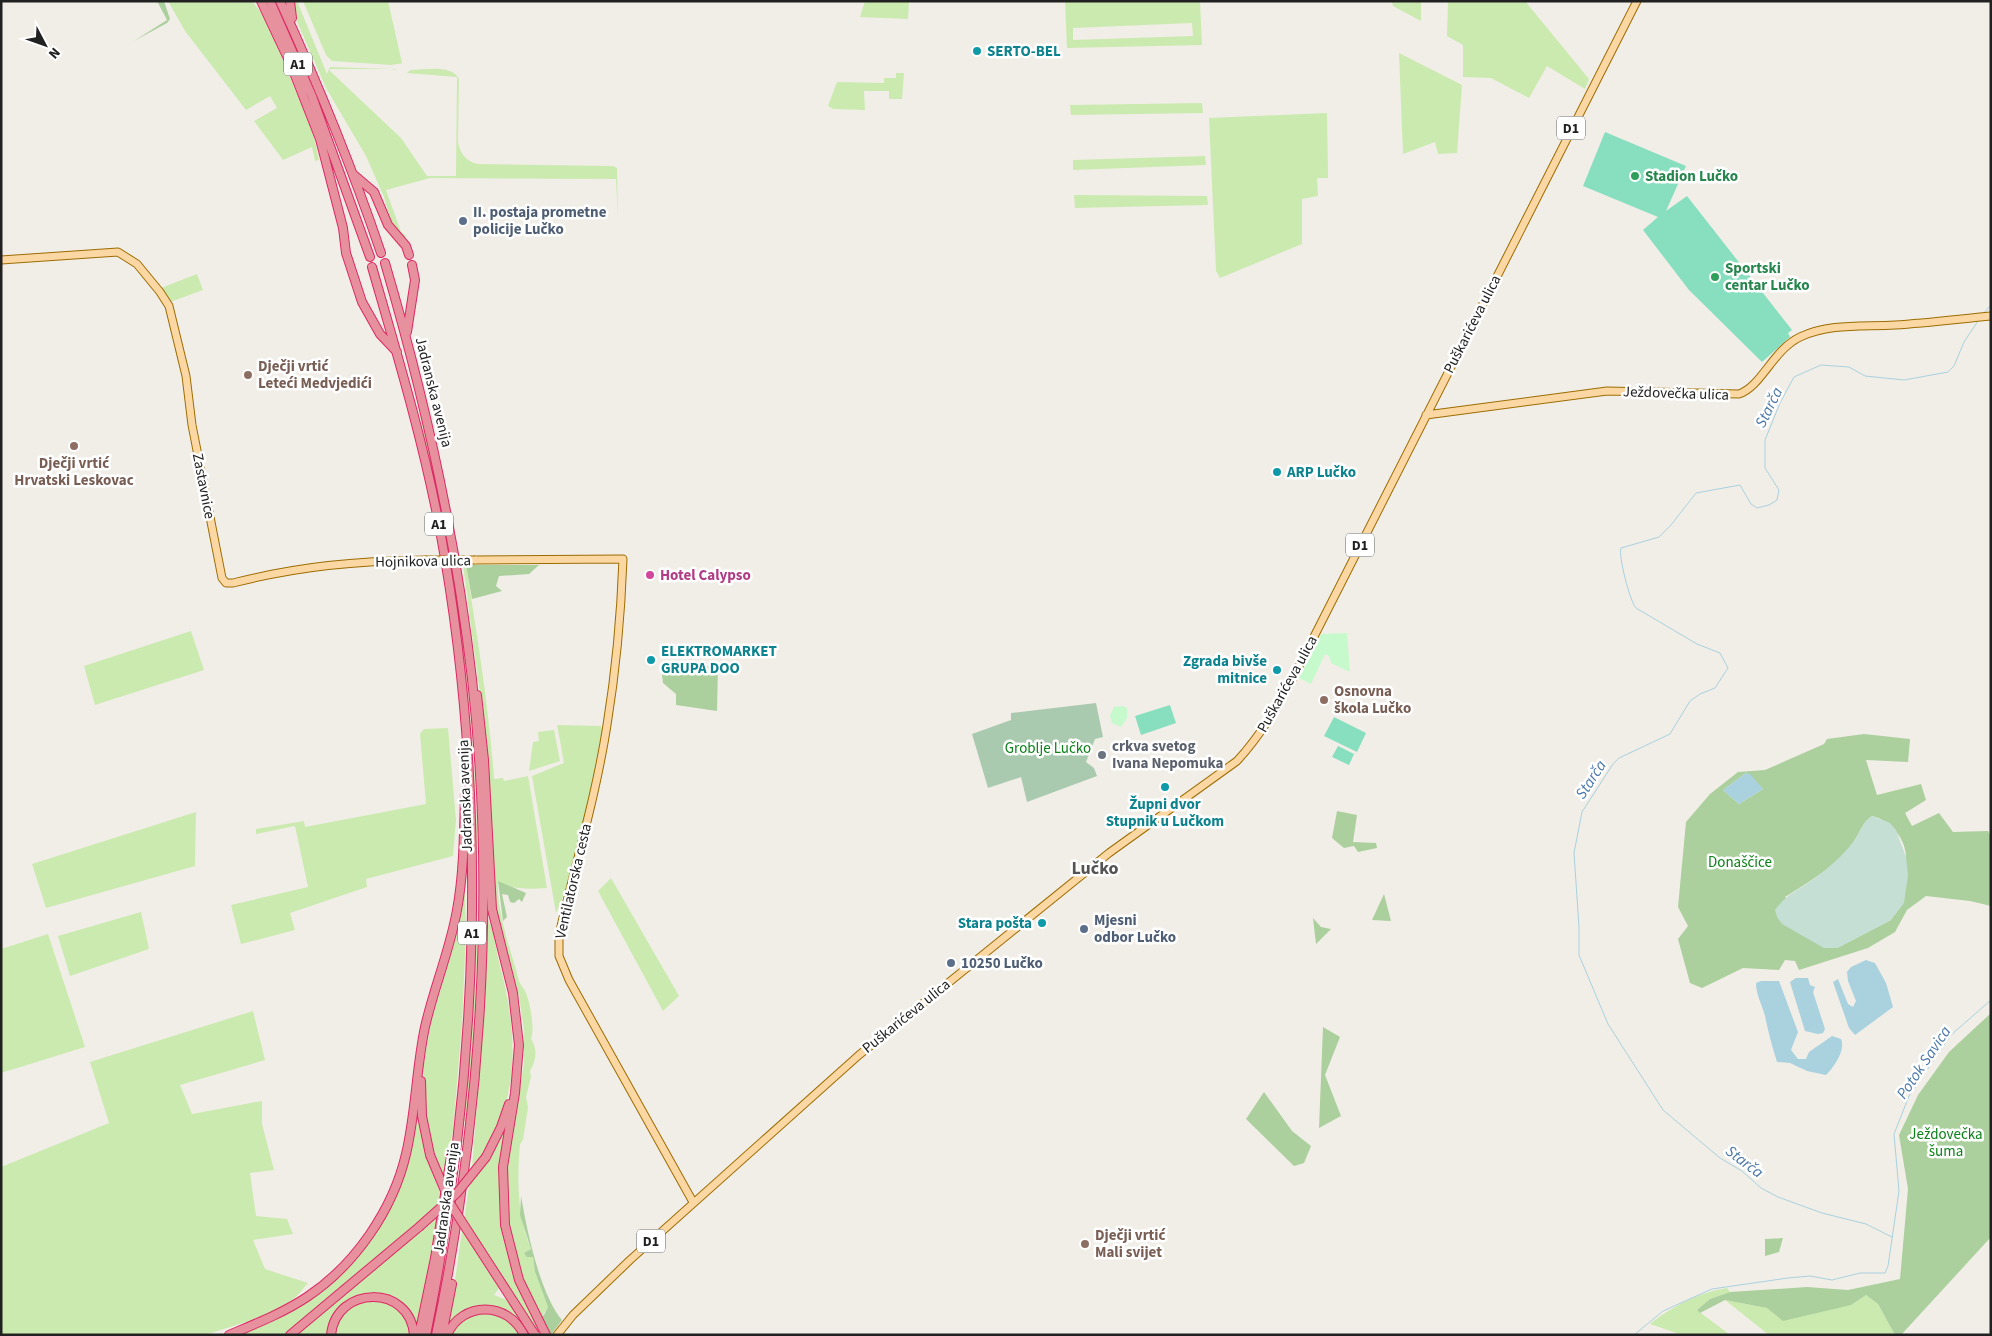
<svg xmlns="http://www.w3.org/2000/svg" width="1992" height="1336" font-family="'Source Sans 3',sans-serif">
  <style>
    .grass { fill: #cbeaaf; fill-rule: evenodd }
    .forest { fill: #abd09d; fill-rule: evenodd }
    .wetland { fill: #c5dfd4 }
    .cemetery { fill: #a9caaf }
    .park { fill: #c6facc }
    .pitch { fill: #87dfbf }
    .water { fill: #a9d1de }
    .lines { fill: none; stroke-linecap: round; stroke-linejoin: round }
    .stream { stroke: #a9d1de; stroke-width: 1 }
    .major-casing { stroke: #9d6c01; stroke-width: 9 }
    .highway-casing { stroke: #db2963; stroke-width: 10 }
    .major { stroke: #fbd7a3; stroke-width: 7 }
    .highway { stroke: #e7919f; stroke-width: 8 }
    .major-bridge-casing { stroke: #9d6c01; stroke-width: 9; stroke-linecap: butt }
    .highway-bridge-casing { stroke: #db2963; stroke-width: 10; stroke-linecap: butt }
    .major-bridge { stroke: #fbd7a3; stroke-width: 7 }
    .highway-bridge { stroke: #e7919f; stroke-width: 8 }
    .culture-dot { fill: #0f9aa8; stroke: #fff; stroke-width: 2 }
    .leisure-dot { fill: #2e9e5b; stroke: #fff; stroke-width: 2 }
    .service-dot { fill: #5c6f8a; stroke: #fff; stroke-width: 2 }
    .education-dot { fill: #8d6e63; stroke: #fff; stroke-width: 2 }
    .hotel-dot { fill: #d1479c; stroke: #fff; stroke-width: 2 }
    .worship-dot { fill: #6b7280; stroke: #fff; stroke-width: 2 }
    .labels { text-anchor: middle; stroke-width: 5; stroke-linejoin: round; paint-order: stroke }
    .shield { fill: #fff; stroke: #646464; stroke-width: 1 }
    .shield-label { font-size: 14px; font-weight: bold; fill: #212121 }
    .culture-label { font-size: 15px; font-weight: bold; fill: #0d838f; stroke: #fff; text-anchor: start }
    .leisure-label { font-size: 15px; font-weight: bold; fill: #27864d; stroke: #fff; text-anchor: start }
    .service-label { font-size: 15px; font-weight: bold; fill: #4e5e75; stroke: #fff; text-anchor: start }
    .street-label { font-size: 15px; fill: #212121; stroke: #fff }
    .education-label { font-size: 15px; font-weight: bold; fill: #785e54; stroke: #fff; text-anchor: start }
    .hotel-label { font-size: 15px; font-weight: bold; fill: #b23c85; stroke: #fff; text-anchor: start }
    .worship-label { font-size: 15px; font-weight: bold; fill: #5b616d; stroke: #fff; text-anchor: start }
    .park-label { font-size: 15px; fill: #0c8218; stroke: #fff }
    .water-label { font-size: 16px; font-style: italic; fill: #4a78a9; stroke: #fff }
    .quarter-label { font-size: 18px; font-weight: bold; fill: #545454; stroke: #fff }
  </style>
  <rect width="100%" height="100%" fill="#f1eee8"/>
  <path class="grass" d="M168,1H252L263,15L279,51L313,132L319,160L315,161L312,147L283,160L254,121L277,108L270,96L246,110L185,31Z
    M294,1H297L327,74L330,67L391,69L399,71L394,69H330V71L401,138L427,176H456L457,77L407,73L410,70C425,70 451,64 459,79L458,142C460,154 467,162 478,164L613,166L617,168L618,221L616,179L430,178L386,190L401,232L407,237H403L391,222L384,197L366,156L326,88L295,17Z
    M303,1H388L402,63H404L391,65L332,61L326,55Z
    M865,1H909L908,19L860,17Z
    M1065,1H1200L1202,45L1067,48ZM1192,23L1193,36L1073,40V28Z
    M1392,1H1421V21L1393,6Z
    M1448,1H1525L1589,79L1585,89L1547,66L1529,98L1491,78L1463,77V45L1447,36Z
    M1399,53L1462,85L1457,153L1438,154L1435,142L1403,154Z
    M896,73H904L902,99H889V91H864L865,110L833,109L828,106L837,82L884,83V78H896Z
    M1202,103L1203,113L1071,115L1070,105Z
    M1327,113L1328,178H1317L1318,196L1302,199V244L1220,278L1216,271L1209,118Z
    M1205,156L1206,165L1073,170V160Z
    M1074,195L1207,196L1208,205L1075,208Z
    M197,274L203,290L170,302L161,288Z
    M416,394C420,402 421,414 423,423C429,449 435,475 440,501C480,705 488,915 466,1121H463L470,1054L475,948L476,862L470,744L452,582Z
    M463,565H466C477,636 489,707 494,779L503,778L504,781L528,776L547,888C530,889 512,890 498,881C496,912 512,953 519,981C520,985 524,988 525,991C530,1001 535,1029 531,1039C538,1049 536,1061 530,1071L531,1077L526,1097L528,1107L523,1140L520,1144C517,1179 517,1217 531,1249L524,1253L533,1257L535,1272L548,1307L543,1315L540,1317L521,1276L509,1230L507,1210V1167L524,1063V1031L519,996L495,910L486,740Z
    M191,631L204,670L95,705L84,666Z
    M557,725L601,726L602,730L584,822L567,888L556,913L532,776L564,763Z
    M448,728L456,820L453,856L366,879L367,887L290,913L295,930L241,944L231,905L308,887L295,826L256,834V829L304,821L305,827L426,804L420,734L424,729Z
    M554,730L560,761L529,771L533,742L539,741L538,732Z
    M196,812L195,866L46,908L32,864Z
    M611,878L679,996L663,1011L598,891Z
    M465,890L466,931L462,1024L453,1130L450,1147L447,1150L444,1182L426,1125L423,1069L431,1023L451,954Z
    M141,912L149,949L70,976L58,936Z
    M487,919C494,928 496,949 499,962C519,1036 522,1106 472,1168L483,1028Z
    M48,934L85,1047L1,1073V949Z
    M253,1011L265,1060L180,1085L192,1114L262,1101V1124L274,1170L250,1173L256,1216L287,1219L293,1234L253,1240L265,1269L308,1283L296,1297L278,1309L258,1318L205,1335H1V1167L109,1123L90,1062Z
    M417,1105L425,1154L443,1201L285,1335H236L312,1296L384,1217Z
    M505,1127C506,1143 499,1169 499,1188C500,1240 515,1291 543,1335H540L464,1220L469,1186L490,1157Z
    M441,1214L426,1288L416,1326L384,1295L372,1294L354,1298L343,1305L328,1335H294Z
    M462,1230L499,1288L494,1295L507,1300L531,1335H527L510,1314L496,1307L449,1323Z
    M1727,1288L1730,1292L1710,1299L1697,1310L1730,1335H1682L1650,1324C1671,1307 1700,1292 1727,1288Z
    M1866,1295L1878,1304L1895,1335H1769L1725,1300L1767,1308L1851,1305Z
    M369,1299C394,1305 405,1308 412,1335H334C339,1312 349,1308 369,1299Z
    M488,1311L506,1317L521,1335H449L466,1316Z"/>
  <path class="forest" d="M157,1H164L170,19L167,23L134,41L167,20Z
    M466,565H539L529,574L499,576L496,586L502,591L472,599Z
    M718,666L717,711L676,705V694L663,683L661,667Z
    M1864,734L1910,739L1908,762L1866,760L1877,795L1921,784L1926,800L1905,813L1912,826L1939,813L1953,832L1988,831L1991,837V906L1970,901L1926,896L1907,910L1895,932L1868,948L1799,970L1795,961L1785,960L1779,970L1743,968L1702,988L1690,983L1678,939L1688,926L1678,907L1686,822L1710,794L1738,772L1765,770L1824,744L1827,739ZM1746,773L1763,789L1739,804L1723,790ZM1872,816C1890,820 1907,839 1906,859C1905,878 1896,900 1891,920L1837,948L1785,897C1809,882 1838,865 1854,841C1861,831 1862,823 1872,816Z
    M1337,811L1357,815L1353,842L1376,843L1377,848L1358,852L1354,846L1344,848L1332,838Z
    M498,881L526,893L522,902L519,899L514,903L510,902L508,895L502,894L507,917L503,921Z
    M1384,894L1391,921L1372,920Z
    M1313,918L1321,927L1331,929L1316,944Z
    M1991,1013V1237L1901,1335H1895L1878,1304L1866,1295L1851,1305L1783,1321L1767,1308L1725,1300L1700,1313L1697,1310L1710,1299L1730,1292L1807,1287L1848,1290L1900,1279L1908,1189L1899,1135L1918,1095L1949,1052Z
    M1323,1027L1340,1037L1325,1075L1341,1116L1319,1128Z
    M1264,1092L1292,1131L1311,1146L1304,1163L1294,1166L1246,1119Z
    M521,1196C527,1231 540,1294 562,1320L551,1335L540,1317L544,1315L548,1307L535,1272L533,1257H527L524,1253L531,1249L520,1215Z
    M1783,1238L1779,1252L1765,1256V1239Z"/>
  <path class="wetland" d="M1872,816L1890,823L1896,830L1906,857L1908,875L1904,903L1891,920L1837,948H1824L1782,924L1777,917L1775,910C1786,895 1796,891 1811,881C1825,871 1844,855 1854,841C1861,831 1862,823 1872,816Z"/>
  <path class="cemetery" d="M1096,703L1103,737L1095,739L1086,762L1094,768L1097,776L1027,802L1021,777L988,788L972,734L1011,720V713Z"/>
  <path class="park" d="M1347,633L1350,672L1331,663L1329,656L1325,654L1311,684L1299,678L1321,634Z
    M1123,706L1127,708V718L1121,727L1112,723L1110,715L1114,707Z"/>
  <path class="pitch" d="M1605,132L1686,166L1666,211L1687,196L1792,330L1788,333L1790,337L1762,362L1689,290L1643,230L1658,217L1583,186Z
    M1170,705L1176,723L1141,735L1135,716Z
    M1334,717L1366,733L1357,752L1324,736Z
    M1338,746L1354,754L1349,765L1332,757Z"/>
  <path class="water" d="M1746,773L1750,774L1763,789L1739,804L1723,790Z
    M1866,960L1875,963L1886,983L1893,1007L1855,1035L1849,1028L1833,982L1838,979L1848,1004L1853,1007L1856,1001L1848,981L1847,972L1851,967Z
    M1796,978H1808L1810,985L1815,987L1813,992L1825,1029L1823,1033L1818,1034L1805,1031L1790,982Z
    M1761,981H1779L1798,1032L1791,1050L1798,1059H1806L1809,1052L1832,1036L1841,1039C1846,1050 1834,1067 1826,1075L1807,1071L1790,1063L1777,1062C1772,1046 1768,1031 1765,1016C1762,1004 1756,995 1756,983Z"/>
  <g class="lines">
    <path class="stream" d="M1983,314L1991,305
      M1892,1237L1866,1224L1822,1213L1778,1197L1761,1188L1742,1171L1720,1158L1663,1110L1608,1024L1579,955V927L1574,853L1582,812L1613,764L1619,758L1670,734L1690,701L1700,694L1715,688L1728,668L1720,653L1697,644L1636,608C1630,602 1618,555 1621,548L1659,537L1671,525L1696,493L1740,485L1751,504L1757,508L1769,505L1777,500L1779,490L1765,468V440L1780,403L1794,377L1821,365L1849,367L1865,376L1904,380L1948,372L1954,366L1964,342L1978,321
      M1634,1335L1663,1311L1712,1289L1788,1278L1810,1276L1832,1280L1860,1273H1885L1888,1266L1899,1191L1894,1134L1909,1096L1951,1035L1991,1000"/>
    <defs>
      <path id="major" d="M1,260L118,252L137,264L160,292L169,306L186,376L192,425L222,578L226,583H233C300,566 356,561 425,560
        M1426,415L1607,391L1739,394C1761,387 1773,350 1800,337C1830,323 1863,327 1895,325C1927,323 1959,319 1991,316
        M475,560L623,559C621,614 616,670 607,725C596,796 575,865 559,935V956L569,980L693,1202
        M557,1335L573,1315L630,1260L859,1055L1109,853L1237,761C1261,735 1277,707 1294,676L1637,1"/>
      <path id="highway" d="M261,1L291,65L320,139L343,228L346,253L362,302L380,334L397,352
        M270,1L312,96L370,257
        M280,1C318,84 352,167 381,253
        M290,1L292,18
        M354,175L374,192L388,225L406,246L409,255
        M385,263C425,399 456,538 472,679C496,897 481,1121 436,1335
        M372,267C397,354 423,440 440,530C489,796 480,1071 426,1335
        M407,332L415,280L412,265
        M477,695L484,760L492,909L513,993L519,1045L515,1093L503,1167L505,1225L519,1280L546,1335
        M421,1081L422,1116L430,1155
        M486,1157L501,1127L509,1104
        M229,1335C255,1324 283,1313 307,1297C355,1265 393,1210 406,1154C416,1112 416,1069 425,1027C434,987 450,950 457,910C464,872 464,832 465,793
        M290,1335L419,1227
        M331,1335C336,1285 410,1284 414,1335
        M419,1335L435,1258L451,1156
        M442,1335L452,1284
        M447,1335C462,1301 508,1301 524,1335"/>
    </defs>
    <use href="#major" class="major-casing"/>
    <use href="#highway" class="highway-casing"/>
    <use href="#major" class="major"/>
    <use href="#highway" class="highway"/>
    <defs>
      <path id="major-bridge" d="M425,560H475"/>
      <path id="highway-bridge" d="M430,1155L451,1205L535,1335
        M419,1227L457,1193L486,1157"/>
    </defs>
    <use href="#major-bridge" class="major-bridge-casing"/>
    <use href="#highway-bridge" class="highway-bridge-casing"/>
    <use href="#major-bridge" class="major-bridge"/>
    <use href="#highway-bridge" class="highway-bridge"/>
  </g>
  <g class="culture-dot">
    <circle cx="977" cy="51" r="5"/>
    <circle cx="1277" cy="472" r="5"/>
    <circle cx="651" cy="660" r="5"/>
    <circle cx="1277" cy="670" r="5"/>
    <circle cx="1165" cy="787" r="5"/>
    <circle cx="1042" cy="923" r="5"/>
  </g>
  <g class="leisure-dot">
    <circle cx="1635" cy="176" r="5"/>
    <circle cx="1715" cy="277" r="5"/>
  </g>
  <g class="service-dot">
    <circle cx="463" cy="221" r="5"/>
    <circle cx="1084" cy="929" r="5"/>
    <circle cx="951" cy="963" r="5"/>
  </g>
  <g class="education-dot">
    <circle cx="248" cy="375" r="5"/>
    <circle cx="74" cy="446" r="5"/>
    <circle cx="1324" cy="700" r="5"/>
    <circle cx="1085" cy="1244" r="5"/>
  </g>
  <circle class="hotel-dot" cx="650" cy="575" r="5"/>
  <circle class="worship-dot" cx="1102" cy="755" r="5"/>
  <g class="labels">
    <g class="shield">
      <rect x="284" y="52.5" width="28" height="23" rx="4"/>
      <rect x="1557" y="116.5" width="28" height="23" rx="4"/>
      <rect x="425" y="512.5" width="28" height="23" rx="4"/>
      <rect x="1346" y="533.5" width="28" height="23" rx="4"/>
      <rect x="458" y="921.5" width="28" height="23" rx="4"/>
      <rect x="637" y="1229.5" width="28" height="23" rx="4"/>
    </g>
    <g class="shield-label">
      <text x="298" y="69">A1</text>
      <text x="1571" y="133">D1</text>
      <text x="439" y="529">A1</text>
      <text x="1360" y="550">D1</text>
      <text x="472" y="938">A1</text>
      <text x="651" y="1246">D1</text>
    </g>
    <g class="culture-label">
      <text x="987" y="56">SERTO-BEL</text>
      <text x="1287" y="477">ARP Lučko</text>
      <text x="661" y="656">ELEKTROMARKET<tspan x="661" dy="17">GRUPA DOO</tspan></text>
      <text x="1267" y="666" text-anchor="end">Zgrada bivše<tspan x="1267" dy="17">mitnice</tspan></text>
      <text x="1165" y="809" text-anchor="middle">Župni dvor<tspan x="1165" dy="17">Stupnik u Lučkom</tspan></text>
      <text x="1032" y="928" text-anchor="end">Stara pošta</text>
    </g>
    <g class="leisure-label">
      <text x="1645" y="181">Stadion Lučko</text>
      <text x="1725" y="273">Sportski<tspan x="1725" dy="17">centar Lučko</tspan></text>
    </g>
    <g class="service-label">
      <text x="473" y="217">II. postaja prometne<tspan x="473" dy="17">policije Lučko</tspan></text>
      <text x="1094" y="925">Mjesni<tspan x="1094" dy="17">odbor Lučko</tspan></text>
      <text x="961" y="968">10250 Lučko</text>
    </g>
    <g class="street-label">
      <text transform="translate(1472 324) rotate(-63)" y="5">Puškarićeva ulica</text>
      <text transform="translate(434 392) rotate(76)" y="5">Jadranska avenija</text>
      <text transform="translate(1676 393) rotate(2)" y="5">Ježdovečka ulica</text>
      <text transform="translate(204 486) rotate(79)" y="5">Zastavnice</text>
      <text transform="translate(423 561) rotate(-1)" y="5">Hojnikova ulica</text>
      <text transform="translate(1287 684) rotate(-61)" y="5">Puškarićeva ulica</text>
      <text transform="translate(465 796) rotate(-92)" y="5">Jadranska avenija</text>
      <text transform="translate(573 881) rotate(-77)" y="5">Ventilatorska cesta</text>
      <text transform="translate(906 1016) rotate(-39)" y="5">Puškarićeva ulica</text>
      <text transform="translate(446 1198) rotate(-82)" y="5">Jadranska avenija</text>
    </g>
    <g class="education-label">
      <text x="258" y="371">Dječji vrtić<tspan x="258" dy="17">Leteći Medvjedići</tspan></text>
      <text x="74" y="468" text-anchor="middle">Dječji vrtić<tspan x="74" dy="17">Hrvatski Leskovac</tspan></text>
      <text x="1334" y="696">Osnovna<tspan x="1334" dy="17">škola Lučko</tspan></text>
      <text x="1095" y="1240">Dječji vrtić<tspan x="1095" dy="17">Mali svijet</tspan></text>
    </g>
    <g class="hotel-label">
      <text x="660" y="580">Hotel Calypso</text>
    </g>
    <g class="worship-label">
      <text x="1112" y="751">crkva svetog<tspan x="1112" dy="17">Ivana Nepomuka</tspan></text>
    </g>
    <g class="park-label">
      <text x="1048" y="753">Groblje Lučko</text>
      <text x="1740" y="867">Donaščice</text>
      <text x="1946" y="1139">Ježdovečka<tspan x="1946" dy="17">šuma</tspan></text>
    </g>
    <g class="water-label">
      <text transform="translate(1768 407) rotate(-64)" y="6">Starča</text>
      <text transform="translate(1590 779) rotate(-57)" y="6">Starča</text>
      <text transform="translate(1923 1062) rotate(-56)" y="6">Potok Savica</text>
      <text transform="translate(1745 1161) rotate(37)" y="6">Starča</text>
    </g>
    <g class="quarter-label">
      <text x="1095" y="874">Lučko</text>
    </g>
  </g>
  <rect width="1992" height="1336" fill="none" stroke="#212121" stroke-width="5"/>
  <g transform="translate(45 45) rotate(131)" stroke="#ffffff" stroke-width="4" paint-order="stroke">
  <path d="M0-4L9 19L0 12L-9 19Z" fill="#212121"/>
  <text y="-8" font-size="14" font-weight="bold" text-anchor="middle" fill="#212121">N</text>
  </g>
</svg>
